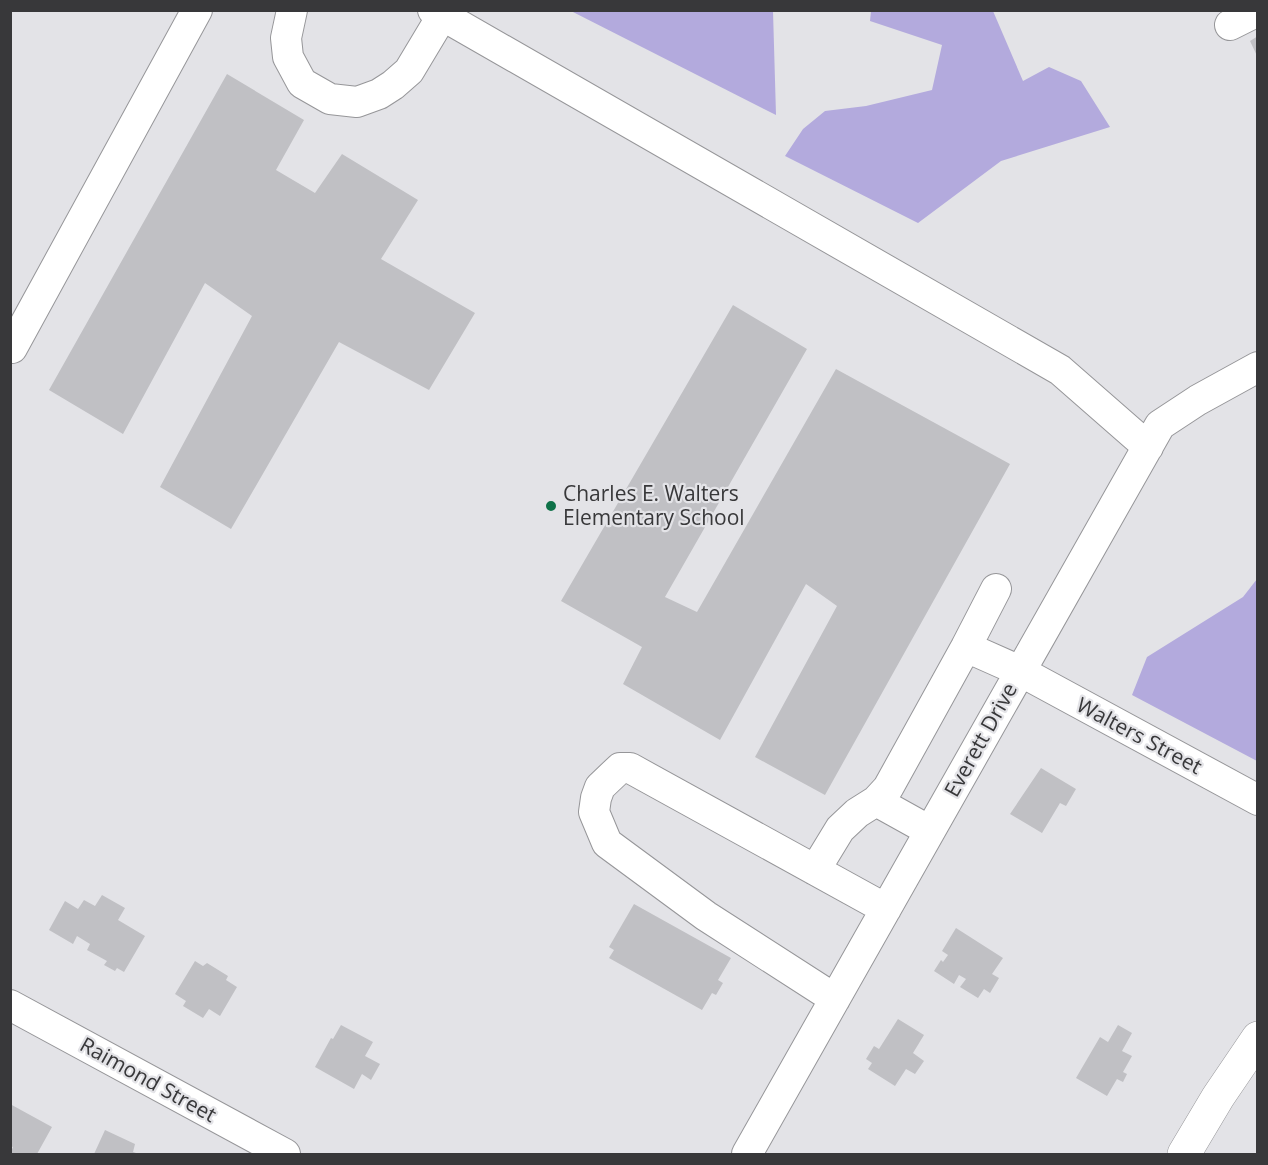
<svg xmlns="http://www.w3.org/2000/svg" width="1268" height="1165" font-family="'Open Sans',sans-serif">
  <style>
    .forest { fill: #b3aadd }
    .building { fill: #c0c0c4 }
    .lines { fill: none; stroke-linecap: round; stroke-linejoin: round }
    .minor-casing { stroke: #969699; stroke-width: 32 }
    .major-casing { stroke: #969699; stroke-width: 34 }
    .minor { stroke: #fff; stroke-width: 30 }
    .major { stroke: #fff; stroke-width: 33 }
    .poi-dot { fill: #0e7148; stroke: #e3e3e7; stroke-width: 2 }
    .labels { text-anchor: middle; stroke-width: 4.5; stroke-linejoin: round; paint-order: stroke }
    .poi-label { font-size: 21px; fill: #38383a; stroke: #e3e3e7; text-anchor: start }
    .street-label { font-size: 21px; fill: #38383a; stroke: #e3e3e7 }
  </style>
  <rect width="100%" height="100%" fill="#e3e3e7"/>
  <path class="forest" d="M571,11H773L776,115Z
    M871,11H993L1023,81L1049,67L1081,81L1110,127L1001,161L918,223L785,156L803,129L825,111L866,106L932,90L942,45L870,21Z
    M1257,579V761L1132,695L1147,657L1243,597Z"/>
  <path class="building" d="M1258,36V58L1250,41Z
    M227,74L304,120L276,170L315,193L342,154L418,200L381,259L475,313L429,390L339,342L231,529L160,487L252,316L205,283L123,434L49,390Z
    M733,305L807,349L665,597L697,612L836,369L1010,464L825,795L755,757L837,606L806,584L720,740L623,684L642,647L561,601Z
    M1041,768L1076,789L1066,806L1060,803L1042,833L1010,814Z
    M102,895L125,908L118,920L145,936L124,972L117,968L115,971L104,965L107,961L87,950L90,944L77,936L73,944L49,930L65,901L78,909L84,900L95,906Z
    M634,904L731,958L718,980L723,983L716,995L712,993L702,1010L609,958L614,950L609,947Z
    M956,928L1003,958L992,974L999,978L990,993L984,989L978,998L960,987L966,979L959,975L954,984L934,971L941,960L943,962L948,955L942,951Z
    M195,961L203,966L207,963L228,976L226,980L237,987L220,1016L209,1009L203,1018L183,1006L186,1001L175,994Z
    M898,1019L924,1035L913,1053L924,1061L915,1074L906,1069L895,1086L868,1069L872,1063L866,1059L874,1046L879,1049Z
    M341,1025L373,1042L365,1056L380,1064L371,1080L362,1074L354,1089L315,1067L331,1038L333,1039Z
    M1118,1025L1132,1033L1122,1051L1132,1056L1123,1072L1127,1074L1123,1082L1117,1079L1107,1096L1076,1078L1100,1037L1108,1042Z
    M10,1104L52,1127L37,1154H10L13,1147L10,1146Z
    M105,1130L135,1144L133,1152L139,1154H94Z"/>
  <g class="lines">
    <defs>
      <path id="minor" d="M292,10L286,38L288,57L302,83L330,99L357,102L379,94L393,85L409,71L442,16
        M433,10L1060,370L1148,447
        M1230,25L1258,11
        M12,348L197,10
        M966,647L1020,671L1258,800
        M876,801L930,831
        M815,870L840,829L857,813L876,801L888,788L966,647L996,589
        M835,999L706,916L607,843L594,812L596,798L600,787L620,768H630L886,909
        M10,1005L285,1154
        M747,1154L1160,425L1198,400L1258,367"/>
      <path id="major" d="M1184,1154L1218,1097L1258,1038"/>
    </defs>
    <use href="#minor" class="minor-casing"/>
    <use href="#major" class="major-casing"/>
    <use href="#minor" class="minor"/>
    <use href="#major" class="major"/>
  </g>
  <circle class="poi-dot" cx="551" cy="506" r="6"/>
  <g class="labels">
    <g class="poi-label">
      <text x="563" y="501">Charles E. Walters<tspan x="563" dy="24">Elementary School</tspan></text>
    </g>
    <g class="street-label">
      <text transform="translate(1139 736) rotate(28)" y="7">Walters Street</text>
      <text transform="translate(981 740) rotate(-61)" y="7">Everett Drive</text>
      <text transform="translate(148 1080) rotate(29)" y="7">Raimond Street</text>
    </g>
  </g>
  <rect width="1268" height="1165" fill="none" stroke="#38383a" stroke-width="24"/>
</svg>
